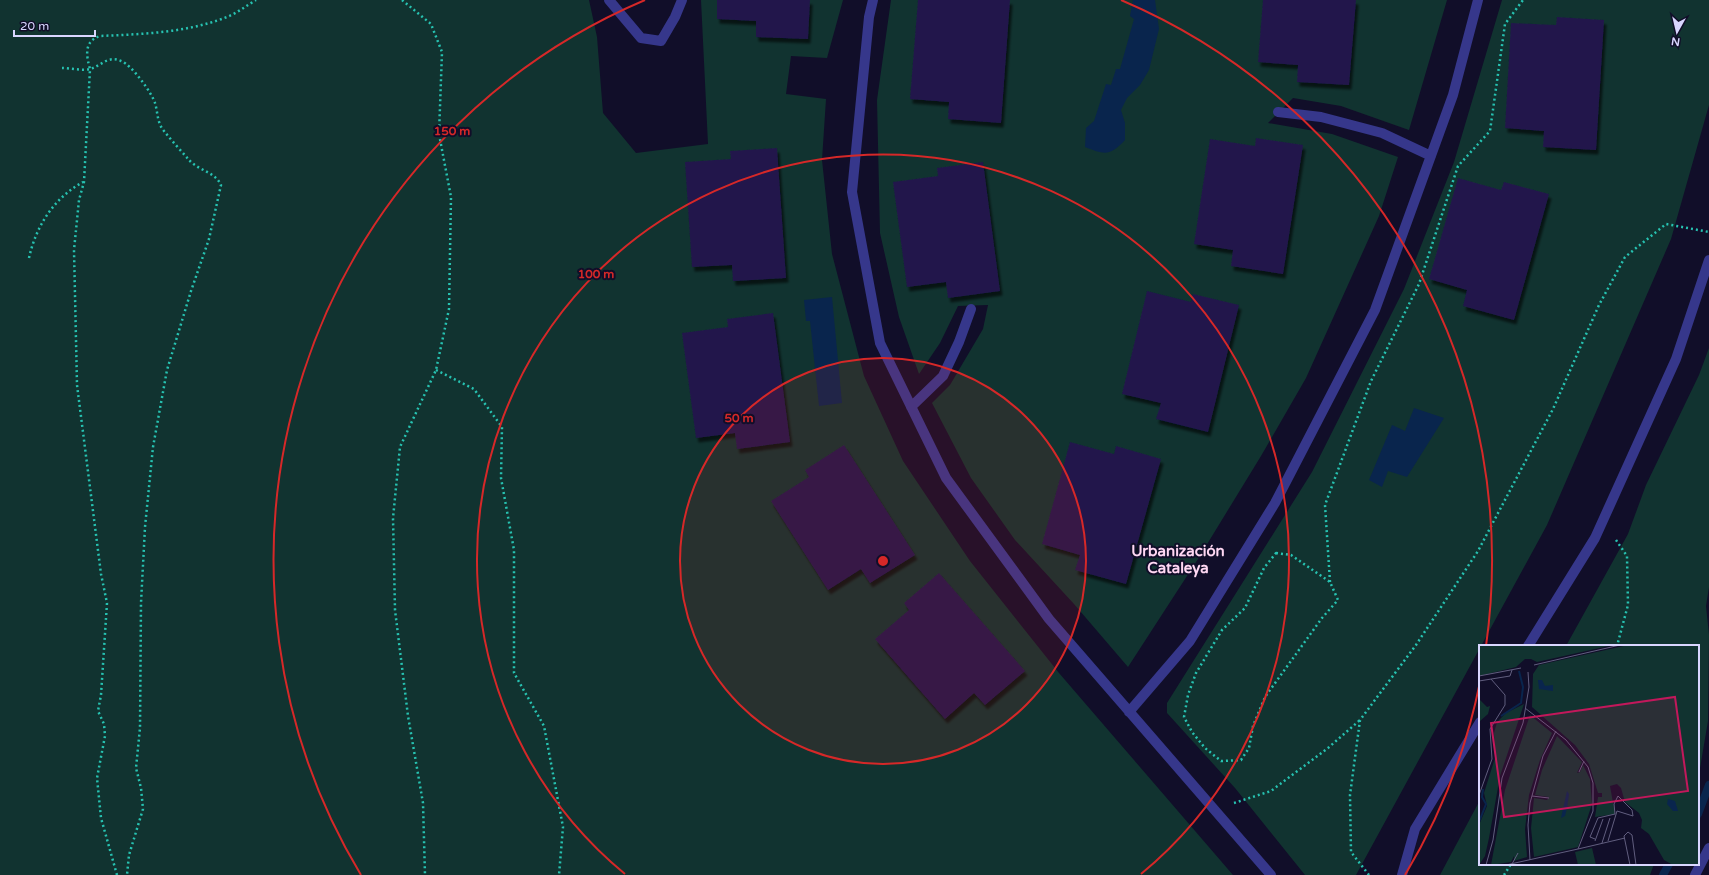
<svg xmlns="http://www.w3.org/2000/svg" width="1709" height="875" font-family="'Varela Round',sans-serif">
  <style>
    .green { fill: #113330 }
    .water { fill: #09254d }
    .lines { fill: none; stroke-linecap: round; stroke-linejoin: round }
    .stream { stroke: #09254d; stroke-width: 8 }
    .building { fill: #21194b; filter: url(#shadow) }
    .path { stroke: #27c2b1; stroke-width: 2.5; stroke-dasharray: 2 3; stroke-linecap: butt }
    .minor { stroke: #36378b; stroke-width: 10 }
    .ring { fill: none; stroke: #d62828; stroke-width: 2 }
    .labels { text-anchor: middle; stroke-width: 4; stroke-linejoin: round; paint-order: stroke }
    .neighbourhood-label { font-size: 15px; font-weight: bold; fill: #ffd8f3; stroke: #110e29 }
    .inset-river { fill: none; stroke: #09254d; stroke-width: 2 }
    .inset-road { fill: none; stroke: #615e7f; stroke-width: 1 }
    .view { fill: #c2185b; fill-opacity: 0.15; stroke: #c2185b; stroke-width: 2 }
    .inset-edge { fill: none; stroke: #d9d6ff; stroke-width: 2 }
    .centre { fill: #d62828; stroke: #110e29; stroke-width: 2 }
    .ring-label { font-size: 12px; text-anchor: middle; font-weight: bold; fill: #d62828; stroke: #110e29; stroke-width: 4; stroke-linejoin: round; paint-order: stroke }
  </style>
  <defs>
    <filter id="shadow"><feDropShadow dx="2.5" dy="4.5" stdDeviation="1" flood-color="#0009"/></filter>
  </defs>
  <rect width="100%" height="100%" fill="#110e29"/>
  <path class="green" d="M0,0H589L597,37L603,113L636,153L708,144L701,0H843L827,58L791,56L786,94L826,99L822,160L832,254L864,376L903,461L970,561L1059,673L1233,875H0Z
    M891,0H1447L1409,130L1341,106L1293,98L1268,123L1332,134L1398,157L1379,216L1306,378L1261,456L1198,559L1128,667L1074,604L1015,540L971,478L932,403L950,385L983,329L988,305L958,306L940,343L919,374L899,317L880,233L877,100Z
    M1502,0H1709V105L1671,239L1547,525L1356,875H1305L1235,788L1167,713V703L1312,472L1404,289L1454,162Z
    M1709,348V587L1706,606L1709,635L1708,721L1698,780V646H1566L1628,534L1646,485L1699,375Z
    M1480,800V864H1654L1650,875H1440Z"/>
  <path class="water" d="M1133,0H1155L1159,29L1149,70L1140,85L1127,98L1121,110L1125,123V140C1110,156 1105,155 1085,147L1086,128L1094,121L1106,84L1111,85L1116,69H1120L1134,19L1130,16Z
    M832,297L842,403L819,406L810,321H806L804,300Z
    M1414,408L1444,418L1407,477L1388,471L1382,487L1369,480L1392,425L1405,431Z"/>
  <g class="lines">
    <path class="stream" d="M1698,814L1709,785
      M1663,875L1669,864"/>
  </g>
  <path class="building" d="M717,0H810L808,39L756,37V21L717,19Z
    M918,0H1010L1001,123L948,119L949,102L910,99Z
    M1263,0H1356L1349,85L1297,82L1298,65L1258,62Z
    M1557,17L1604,20L1596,150L1543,147L1544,131L1505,128L1511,23L1556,25Z
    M1256,138L1303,145L1283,274L1231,266L1233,250L1194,244L1210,139L1255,146Z
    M777,148L786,278L733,281L732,265L692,267L685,162L731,159L730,151Z
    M983,162L1000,291L948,298L946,282L907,287L893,182L938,176L937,168Z
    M1458,178L1501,190L1504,182L1549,194L1514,320L1463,306L1467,290L1429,279Z
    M1147,291L1191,302L1193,294L1239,305L1208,432L1156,419L1161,403L1122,394Z
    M773,313L790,442L737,449L735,433L696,438L682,333L728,327L727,319Z
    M1070,442L1114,454L1116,446L1161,459L1126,584L1075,570L1080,555L1042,544Z
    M844,445L915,555L870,583L861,569L828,590L771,501L809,477L805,470Z
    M939,573L1025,671L985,705L974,693L945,719L875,639L909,610L904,603Z"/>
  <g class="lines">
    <path class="path" d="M402,0L431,24L442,52L439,134L451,197L449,309L436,370L400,447L393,518L395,610L408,716L423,803L425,875
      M62,68C70,68 82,71 90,69C101,66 108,55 121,61C131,64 152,93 155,103C158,113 157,123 164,131C172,141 182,152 190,161C200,171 215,172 221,185L209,239L191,291L167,370L153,447L145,527L141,603L140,728L136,768L141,788L143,809L129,855L127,875
      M29,258C36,226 54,198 83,182
      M436,370L474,389L502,427L501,478L514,550V673L544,726L563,827L559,875
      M1616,540L1627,556L1628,605L1617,646
      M1276,553L1291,555L1330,582L1338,600L1322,618L1265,697L1253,726L1249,748L1241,760L1221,761L1205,748L1192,732L1184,717L1188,695L1196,673L1222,630L1245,608L1264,568Z
      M1330,582L1325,505L1371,381L1419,284L1458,166L1490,131L1505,24L1523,0
      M1234,803L1271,791L1328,748L1360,720
      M117,875L101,818L97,778L105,736L104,724L98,711L101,695L107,603L101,574L77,385L74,250L79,200L84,182L90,69C86,55 84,41 100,36C143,34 186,33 227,17C237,13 246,6 256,0
      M1369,875L1351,852L1350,795L1360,720L1416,645L1478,551L1553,409L1599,305L1625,257L1666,224L1709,232
      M1504,875L1511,864"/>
    <path class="minor" d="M609,0L641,38L661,41L675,17L682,0
      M873,0L869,17L852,192L880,343L946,478L1049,619L1271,875
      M1278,112L1321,117L1382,133L1431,156
      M911,407L943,376L959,342L971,309
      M1528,646L1595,538L1676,359L1709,260
      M1129,712L1190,641L1275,503L1375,310L1453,95L1478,0
      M1402,875L1415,829L1480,722
      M1695,875L1709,848"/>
  </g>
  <circle cx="883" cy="561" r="203" fill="#d62828" fill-opacity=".12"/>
  <g class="ring">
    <circle cx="883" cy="561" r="203"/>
    <path d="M625 874A406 406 0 1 1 1141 874"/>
    <path d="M1480 682A609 609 0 0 1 1405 875M361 875A609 609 0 0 1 645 0M1121 0A609 609 0 0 1 1486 646"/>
  </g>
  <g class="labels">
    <g class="neighbourhood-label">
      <text x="1178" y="556">Urbanización<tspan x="1178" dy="17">Cataleya</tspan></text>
    </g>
  </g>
  <g transform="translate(1479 645)">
    <rect width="220" height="220" fill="#110e29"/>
    <path d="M0,0H134L58,17L52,14H46L37,22L0,31ZM149,0H220V220H194L185,215L170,189L162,183L163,175L160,168L146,157L142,143L138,139L131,141L136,169L116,172L119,152H123V148H119L110,119L96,100L53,62L54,29L60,20ZM0,54L8,62L11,61L9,69L1,76L0,84ZM45,59L21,131L10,193L6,211L0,220V180L8,161L5,148L16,113L15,88L18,77L27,68ZM51,70L73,88L61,115L50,150L46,184L48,212L35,216V211L32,217L12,220L26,145ZM78,91L103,117L98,128L101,127L104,120L111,134L113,159L99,202L55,212L52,183L55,153L68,155L70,152L56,150L63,125ZM113,203L117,220H99L96,207Z" fill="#113330"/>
    <path d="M59,35H63L66,41L74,40V46L60,44ZM88,146L90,149L88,163L86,171L82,173ZM189,154L196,156L199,166H194L188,159Z" fill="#09254d"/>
    <path class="inset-river" d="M22,71L42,58L44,42L40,26M0,177L7,159L3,152L4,144"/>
    <path class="inset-road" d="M55,20L141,0M0,31L42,23M0,36L31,31L33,25M100,127L105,116M0,150L13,114L11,84L26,60V50L12,34M53,151L70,153M116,194L111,192L119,173L136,169L135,159L139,151L153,165L154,171L138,166L129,196M116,196L124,174M123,198L131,173M99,204L146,193M51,215L49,180L51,158L64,111L77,86M33,219L39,208M7,220L14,195L23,133L44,78L50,42L49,27M27,220L99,204L114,166V138L109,122L87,95L46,63M151,220L145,191L149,187L153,190L157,220"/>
    <path class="view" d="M196,52L209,146L25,172L12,78Z"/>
    <rect width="220" height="220" class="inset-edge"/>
  </g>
  <circle cx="883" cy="561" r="6" class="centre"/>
  <g class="ring-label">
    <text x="452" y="135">150 m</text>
    <text x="596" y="278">100 m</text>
    <text x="739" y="422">50 m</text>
  </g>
  <g transform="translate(1677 32) rotate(188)" stroke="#110e29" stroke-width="3" paint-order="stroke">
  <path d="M0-3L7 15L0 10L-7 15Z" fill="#d9d6ff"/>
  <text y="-6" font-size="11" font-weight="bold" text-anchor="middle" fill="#d9d6ff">N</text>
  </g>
  <path d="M14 30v6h81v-6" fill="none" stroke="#d9d6ff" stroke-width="2"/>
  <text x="20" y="30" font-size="12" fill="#d9d6ff" stroke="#110e29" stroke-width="3" paint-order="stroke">20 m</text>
</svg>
